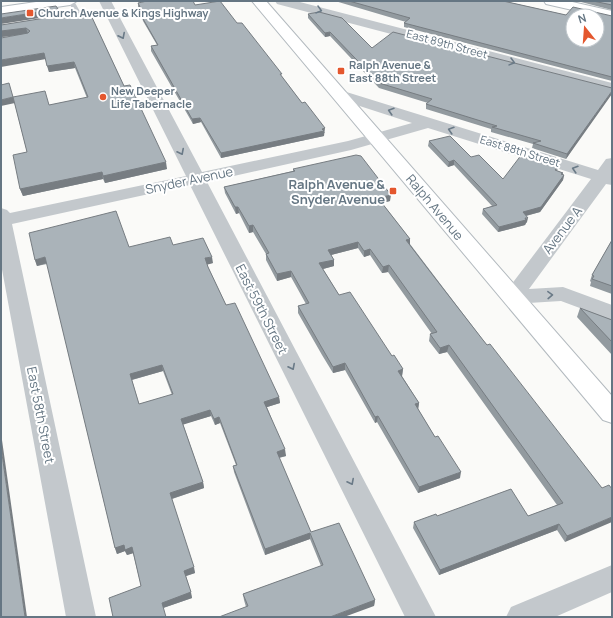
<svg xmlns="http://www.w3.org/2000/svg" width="613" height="618" font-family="Manrope,sans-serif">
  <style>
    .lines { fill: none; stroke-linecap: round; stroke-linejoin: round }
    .secondary-casing { stroke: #b3babf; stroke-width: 2 }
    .service { fill: #c3c8cc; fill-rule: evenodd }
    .minor { fill: #c3c8cc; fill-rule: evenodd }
    .secondary { fill: #fff; fill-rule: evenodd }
    .wall { fill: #929a9f; fill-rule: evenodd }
    .shaded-wall { fill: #777d82 }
    .building { fill: #aab3b9; stroke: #777d82; fill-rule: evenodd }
    .oneway { stroke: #6a7a87 }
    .poi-dot { fill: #e4572e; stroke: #fff; stroke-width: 1.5 }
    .labels { text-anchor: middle; stroke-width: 4; stroke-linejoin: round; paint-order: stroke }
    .far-poi-label { font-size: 11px; font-weight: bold; fill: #657683; stroke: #fff; text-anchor: start }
    .far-street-label { font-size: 11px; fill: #657683; stroke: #fff }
    .street-label { font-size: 13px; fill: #657683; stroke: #fff }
    .poi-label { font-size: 13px; font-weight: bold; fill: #657683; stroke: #fff; text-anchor: end }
  </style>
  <rect width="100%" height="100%" fill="#fafaf8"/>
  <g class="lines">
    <defs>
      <path id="secondary" d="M43,1H77L70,5L1,15V7Z
        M252,1H266L612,396V423L603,420Z
        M544,1H568L612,11V19L546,4Z"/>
    </defs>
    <use href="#secondary" class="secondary-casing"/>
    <path class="service" d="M68,1H74L82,15L81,16L67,18V16L75,14Z"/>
    <path class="minor" d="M99,1H111L202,172L348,141L412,123L335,98L332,95L335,92L340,90L598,170L606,159L612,158V185L606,184L529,289L563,287L612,305V320L561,301L512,304L505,302L502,297L591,179L428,128L351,150L207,182L436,617H405L190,185L12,224L96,617H66L1,264V208L7,210L10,213L186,176Z
      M275,1H296L612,83V92L277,4Z
      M612,565V592L555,617H506L511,607Z"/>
    <use href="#secondary" class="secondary"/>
  </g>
  <path class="wall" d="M335,1H503L566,15L612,16V81L404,27V23L406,22Z
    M581,1H612V10L581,2Z
    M138,3L195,5L237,23L282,77L325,133H324V136L221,158L201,122L193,124L151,51V46L157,45L143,21L142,17H144L138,8Z
    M89,11L124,86L167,169L105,183L103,179L23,196L20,189L27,152L13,97L49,105L87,98L75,68L49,72L46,59L18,35L1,37V25Z
    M308,14L372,48L612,88L566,159L532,148L533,144L491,132V129L426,109V104L428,103L379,88L330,36L325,37L308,18Z
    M429,141L471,157L503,179L559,165L557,171L563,173L562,175H564L563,180L540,212L526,216L527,222L526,223L525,225L498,232L482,214L483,209L492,206L454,165L448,167L428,146Z
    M293,169L390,201L382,203L410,239V244L483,340L602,488L565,542L557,530L439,575L413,528L414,522L437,516H528L557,505L447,352L439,354L429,341L430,334H432L388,272L382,273L370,255L364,257L358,248L331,255L334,260V266L323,269L339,295L403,369L402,376L419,403L418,409L460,478L418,493L377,422L375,423L345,370L333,373L322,355L298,313V306L306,304L291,277L277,281L266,260V254L253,232L249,233L239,213L236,214L225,193L224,187L293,171Z
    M612,240V294L590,286L591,282L590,281L592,275Z
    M173,245L213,263L207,264L208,267L226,305L279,397L280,403L267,407L286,456L279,458L311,532L375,600L374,606L246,607L244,600L243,594L321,566L310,539L265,555L234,472L233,466L236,465L220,423L215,425L211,416L183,424L203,482L204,488L172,499L195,573L186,576L192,598L163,608L141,586L133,553L127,555L125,551L117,554L115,548L47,264L37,266L35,260L129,247ZM163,371L172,395L139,404L132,380Z
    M580,308L612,320V355L577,317Z"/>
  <path class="shaded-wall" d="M58,9L59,15L1,24V18Z
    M26,28L28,34L1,37V31Z
    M330,32V36L325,37V33Z
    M44,53L46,59L1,67V60Z
    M74,62L75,68L49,72L47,66Z
    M612,91V94L566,159L567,154Z
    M13,97L15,103L1,106V100Z
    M200,118L201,122L193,124L192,119Z
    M325,128L324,136L221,158V153Z
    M454,160V165L448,167L449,162Z
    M166,162L167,169L105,183L103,176Z
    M102,172L103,179L23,196L20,189Z
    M564,175L563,180L540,212L521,217L523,212Z
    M391,195L390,201L378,204V198Z
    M235,207H238L239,213L236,214Z
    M528,218L527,222L526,223L525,225L498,232L499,227Z
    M253,225V232L249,233V226Z
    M410,239V245L406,240Z
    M358,242V248L327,256L328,250Z
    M370,249V255L364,257V251Z
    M45,257L47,263L37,266L35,260Z
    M212,257L213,263L206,265L205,258Z
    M334,260V266L319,270V263Z
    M389,265L388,272L382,273L383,267Z
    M291,271V277L277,281V274Z
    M449,345L447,352L439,354L440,348Z
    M345,363V370L333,373V367Z
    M162,365L163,371L131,380L130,374Z
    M403,369L402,376L398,377V371Z
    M279,397L280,403L264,408V402Z
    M419,403L418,410L415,404Z
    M210,410L211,416L182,425L181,419Z
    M378,416L377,422L375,423V417Z
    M219,417L220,423L215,425L214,419Z
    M1,433L27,617H25L1,447Z
    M285,449L286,456L277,458V452Z
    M461,472L460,478L418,493L419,487Z
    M203,482L204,488L171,499L170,493Z
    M612,517V522L565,542L567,536Z
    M559,524L557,530L439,575L440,570Z
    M310,533V539L265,555V549Z
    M124,545L132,547L134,553L127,555L125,551L117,554L115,548Z
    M194,567L195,573L186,576L184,571Z
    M191,592L192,598L163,608L162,603Z
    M375,600L374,606L344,617H330Z"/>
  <path class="building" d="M147,1H193L195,5L220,1L237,23H242L282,74H280L302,103L305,102L325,128L322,129L324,131L221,153L200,118L192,119L151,46L158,45L142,17H145L138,3Z
    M349,1H503L566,15L573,7L612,16V77L404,23L410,18ZM573,16H597V40H573Z
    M593,1H612V5Z
    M56,6L58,9L1,18V14Z
    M89,11L124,86L130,85L166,162L103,176L102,172L20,189L13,155L27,152L13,97L45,91L49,105L88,97L74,62L47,66L44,53L1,60V38L28,33L30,31L26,28L1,31V25Z
    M319,12L342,18L372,48L393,32L612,88V91L567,154L533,143L541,141L492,127L497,126L426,104L432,99L379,83L330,32L325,33L308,14Z
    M9,83L13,97L1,100V85Z
    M450,136L471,157L479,155L503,179L522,154L559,165L555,170L563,173L561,174L564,175L541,207L523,212L528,218H525L526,220L499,227L483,209L497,205L454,160L449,162L429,141Z
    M356,155L361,156L391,195L378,198L410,239L406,240L435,278L483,340L487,345L490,344L602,488L609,485L612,489V517L567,536L559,524L440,570L414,522L436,514L437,516L511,489L528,516L563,503L449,345L440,348L430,334L437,332L389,265L383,267L370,249L364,251L358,242L328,250L334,260L319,263L339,295L350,292L392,356L394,355L403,369L398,371L419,403L415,404L435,437L438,436L461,472L419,487L378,416L375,417L345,363L333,367L322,348L298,306L309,303L291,271L277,274L266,254L269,253L253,225L249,226L238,207H235L224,187L295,171L293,169Z
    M116,211L129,247L170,237L173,245L203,238L212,257L205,258L208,267L226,305L235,303L279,397L264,402L285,449L277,452L311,532L339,523L375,600L330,617H219L248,606L243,594L323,565L310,533L265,549L233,466L237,465L219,417L214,419L210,410L181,419L203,482L170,493L194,567L184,571L191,592L162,603L166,617H113L109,598L141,586L132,547L125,550L124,545L115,548L45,257L35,260L29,233ZM162,365L173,394L139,404L130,374Z
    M612,240V286L592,279L594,276L592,275Z
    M580,308L612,320V342Z
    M1,447L25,617H1Z"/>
  <defs><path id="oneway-chevron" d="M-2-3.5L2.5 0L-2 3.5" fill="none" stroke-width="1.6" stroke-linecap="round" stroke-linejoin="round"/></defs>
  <g class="oneway">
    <use href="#oneway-chevron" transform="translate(319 10) rotate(15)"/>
    <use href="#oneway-chevron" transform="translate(122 36) rotate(63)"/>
    <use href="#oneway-chevron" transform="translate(512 62) rotate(15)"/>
    <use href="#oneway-chevron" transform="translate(391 111) rotate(-163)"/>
    <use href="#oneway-chevron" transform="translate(451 130) rotate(-163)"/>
    <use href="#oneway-chevron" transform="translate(181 152) rotate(63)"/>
    <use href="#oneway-chevron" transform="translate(575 169) rotate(-163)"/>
    <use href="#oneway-chevron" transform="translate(550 295) rotate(-2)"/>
    <use href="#oneway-chevron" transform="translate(292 367) rotate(63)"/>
    <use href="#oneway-chevron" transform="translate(351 482) rotate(63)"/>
  </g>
  <g class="poi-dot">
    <rect x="26" y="9" width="8" height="8" rx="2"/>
    <rect x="337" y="67" width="8" height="8" rx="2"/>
    <circle cx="103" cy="97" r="4"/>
    <rect x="389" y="187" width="8" height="8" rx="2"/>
  </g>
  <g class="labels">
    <g class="far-poi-label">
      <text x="38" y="17">Church Avenue &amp; Kings Highway</text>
      <text x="349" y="69">Ralph Avenue &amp;<tspan x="349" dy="13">East 88th Street</tspan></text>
      <text x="111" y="95">New Deeper<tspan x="111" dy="13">Life Tabernacle</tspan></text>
    </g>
    <g class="far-street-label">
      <text transform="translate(447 44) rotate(15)" y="4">East 89th Street</text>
      <text transform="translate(520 151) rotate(17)" y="4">East 88th Street</text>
    </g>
    <g class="street-label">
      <text transform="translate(189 180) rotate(-12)" y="5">Snyder Avenue</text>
      <text transform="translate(435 207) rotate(50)" y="5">Ralph Avenue</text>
      <text transform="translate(562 230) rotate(-53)" y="5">Avenue A</text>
      <text transform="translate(262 309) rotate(63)" y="5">East 59th Street</text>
      <text transform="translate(41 415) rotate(79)" y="5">East 58th Street</text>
    </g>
    <g class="poi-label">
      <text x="385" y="189">Ralph Avenue &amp;<tspan x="385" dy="15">Snyder Avenue</tspan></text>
    </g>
  </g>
  <rect width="613" height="618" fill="none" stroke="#657683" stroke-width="4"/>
  <g transform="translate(585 28) rotate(343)"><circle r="19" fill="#ffffff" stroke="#c1c8cd"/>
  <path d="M0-3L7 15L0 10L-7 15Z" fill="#e4572e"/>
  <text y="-6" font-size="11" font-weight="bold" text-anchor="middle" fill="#657683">N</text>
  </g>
</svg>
